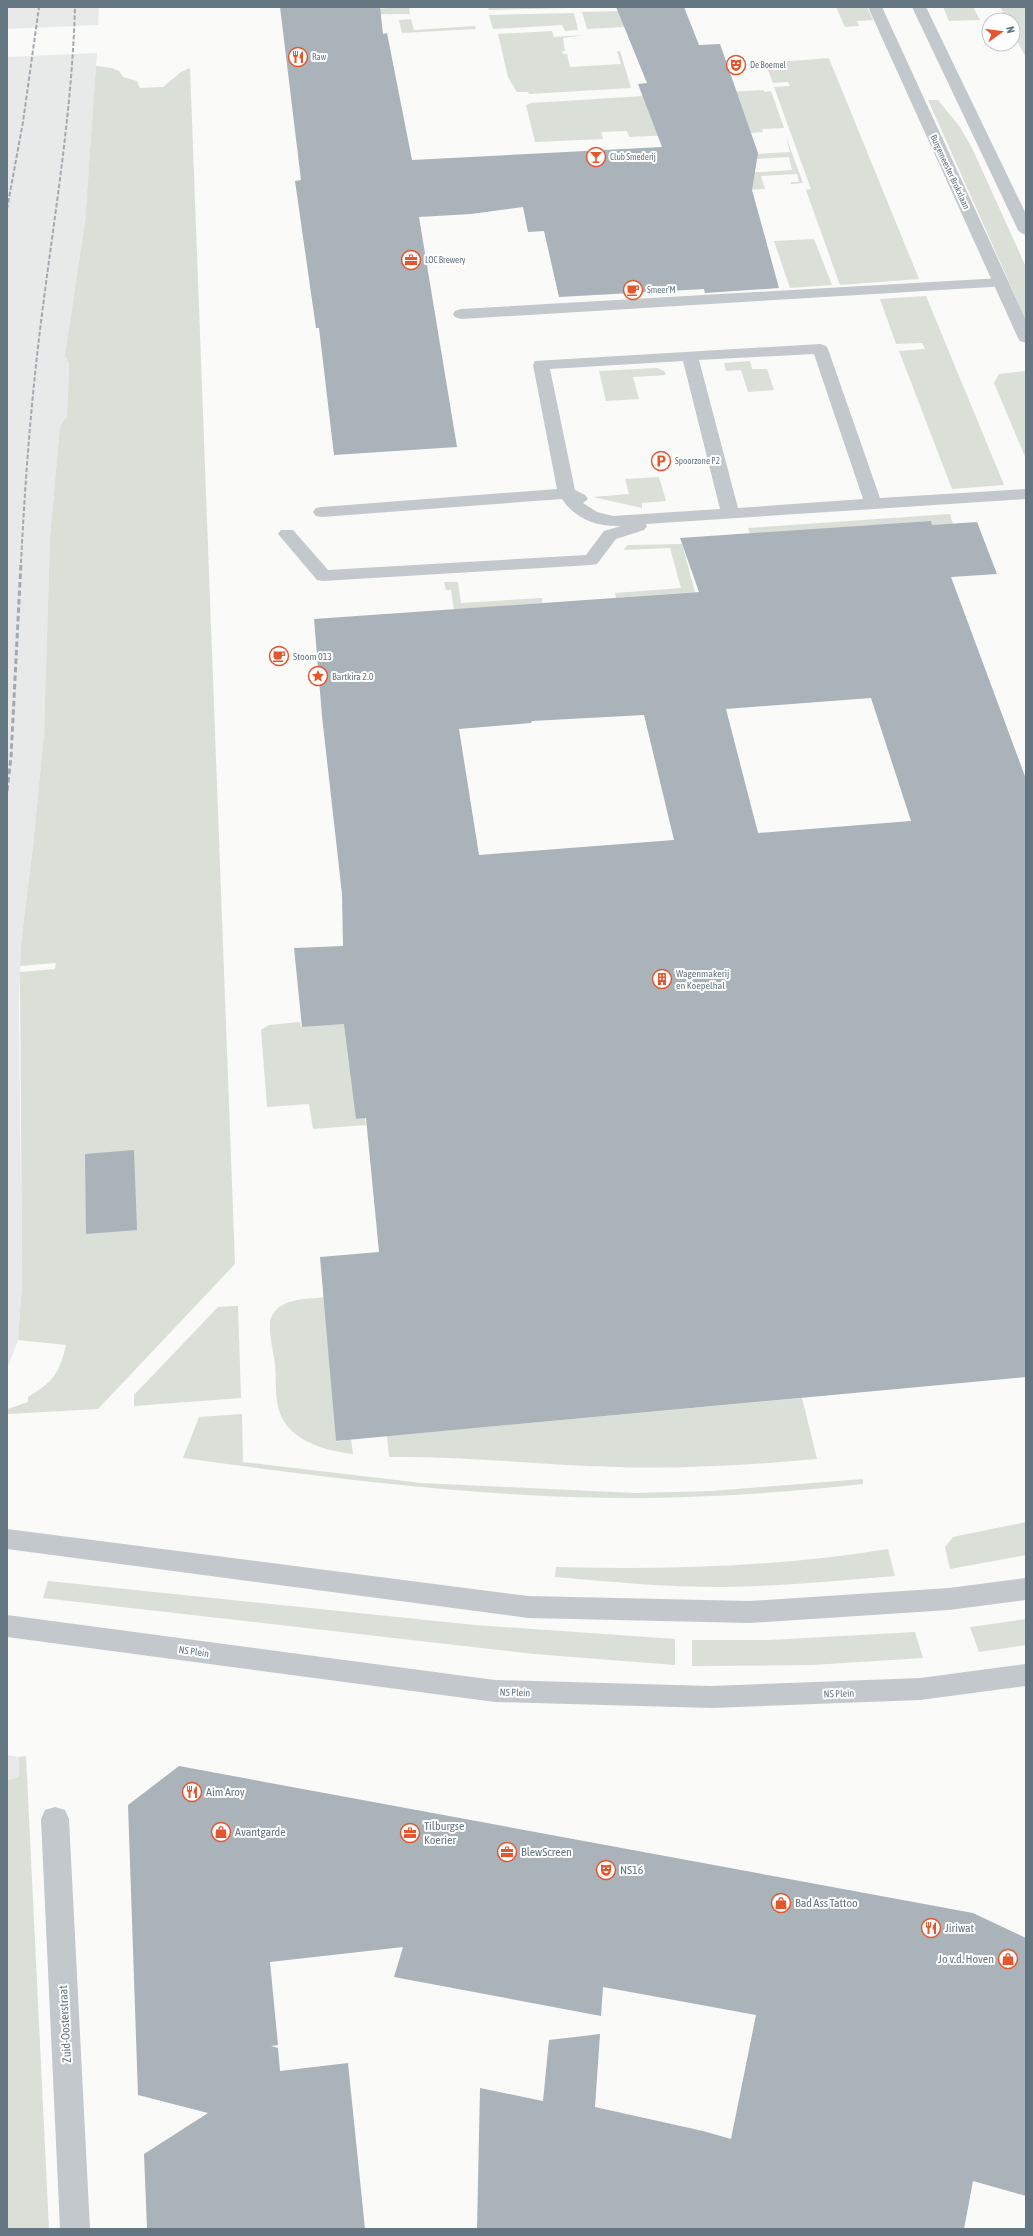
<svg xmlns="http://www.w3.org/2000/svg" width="1033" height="2236" font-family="'Asap Condensed',sans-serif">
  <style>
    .built { fill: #e8e9e9 }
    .green { fill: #dadfd7 }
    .building { fill: #aab3b9; fill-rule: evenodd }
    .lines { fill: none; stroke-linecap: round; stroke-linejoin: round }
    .service { fill: #c3c8cc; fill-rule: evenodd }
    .minor { fill: #c3c8cc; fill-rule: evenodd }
    .tertiary { fill: #c3c8cc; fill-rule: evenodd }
    .rail-far1 { stroke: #a2aab0; stroke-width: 2; stroke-dasharray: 4.5 2; stroke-linecap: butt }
    .rail { stroke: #a2aab0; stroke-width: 3; stroke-dasharray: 5.5 3; stroke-linecap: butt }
    .labels { text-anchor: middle; stroke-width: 4; stroke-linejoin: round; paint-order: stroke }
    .far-poi-label { font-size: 9px; fill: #657683; stroke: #fff; text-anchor: start }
    .far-street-label { font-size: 9px; fill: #657683; stroke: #fff }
    .poi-label { font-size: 10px; fill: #657683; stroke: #fff; text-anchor: start }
    .street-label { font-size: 10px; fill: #657683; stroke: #fff }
    .near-poi-label { font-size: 12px; fill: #657683; stroke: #fff; text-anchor: start }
    .near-street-label { font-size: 12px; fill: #657683; stroke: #fff }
  </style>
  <rect width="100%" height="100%" fill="#fafaf8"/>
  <path class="built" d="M7,7H99L98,25L7,29Z
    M97,53L85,223L69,363L67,418L60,426L50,537L44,734L33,846L21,943L19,1007L22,1283L18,1340L7,1369V57Z
    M7,1755L19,1757V1777L7,1780Z"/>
  <path class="green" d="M409,7L410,14L281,15V14Z
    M488,7H608L489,10Z
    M836,7H867L873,20L857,21L859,26L845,27Z
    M943,7H973L980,20L949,21Z
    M1000,7H1026V58L1013,32V20H1007Z
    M619,11L624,27L587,29L582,12Z
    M574,13L578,30L565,31L562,25L493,29L489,15Z
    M411,19L414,30L475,26L476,29L402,33L399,20Z
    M552,31L554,37L584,35L563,38L565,51H562L563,54H567L570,67L621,64L617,51H620L631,88L529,94L528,92H517L508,77L498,34Z
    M829,58L832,66L919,279L840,285L806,190L811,189L774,87L790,86L788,82L773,83L768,70L780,69L778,62Z
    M96,66L112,68L119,71L123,77L137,81L140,88L163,87L181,72L190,68L235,1264L98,1409L8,1414V1409L28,1402V1397C54,1381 59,1374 66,1345L18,1340L22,1283L20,972L55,969L56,963L20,966L21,943L33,846L44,734L50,537L60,426L67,417L69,363L65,356L85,223Z
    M764,90V92L771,91L784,128L762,129L763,132L751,133L738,96L683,99L701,157L790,152L786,137L803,183L791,184V182H799L797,174L761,176L765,189L698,193L691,171L743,168L744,173L792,170L789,157L741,160L742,164L690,167L668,95Z
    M660,95L672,135L629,137L627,131L601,132L603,139L535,142L526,105L531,103Z
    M928,100H938L960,127L972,148L1026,267V320Z
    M814,239L832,285L790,288L774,241Z
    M926,296L1004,485L952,489L899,351L925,349L922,343L896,344L880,299Z
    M750,361L752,369H767L774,390L748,392L741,370L726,371L724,363Z
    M657,368L664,371L666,375L633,377L639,399L606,401L599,371Z
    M1025,371L1026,373V459L994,383L999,374Z
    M659,477L666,501L642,503V508L593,497L629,494L625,479Z
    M950,514L953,524L932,525L931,521L750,534L748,528Z
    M682,544L695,592L616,598L615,593L681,588L670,548L624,550L627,545Z
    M444,582H458L461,603L542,598V603L454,610L451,590H446Z
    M300,1022L301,1027L356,1023V1119L365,1118L366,1125L313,1129L309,1104L267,1107L261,1030L269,1025Z
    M325,1297L336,1442L351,1439L353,1454C329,1451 300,1444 285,1423C273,1405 277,1384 275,1364C273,1350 269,1335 270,1321C271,1316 274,1312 278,1308C290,1298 310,1299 325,1297Z
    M238,1306L241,1398L134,1406V1395L218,1307Z
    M802,1398L817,1459C750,1465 683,1469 617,1467C540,1465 465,1456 389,1457L387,1436Z
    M242,1414L243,1462L421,1483L635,1493L712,1491L863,1479V1484C791,1492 717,1497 644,1498C490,1499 336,1479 183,1458L199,1417Z
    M1026,1522V1555L950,1569L945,1547L953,1537Z
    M888,1549L895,1576C838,1581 780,1586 722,1587C666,1587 611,1582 555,1577L556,1567C667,1570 777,1567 888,1549Z
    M48,1581L475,1625L675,1639V1665L534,1654L43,1598Z
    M1026,1619V1645L979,1652L970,1627Z
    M915,1632L923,1658L812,1665L692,1666V1640H770Z
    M26,1756L49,2229H7V1780L19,1777V1757Z"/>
  <path class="building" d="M280,7H380L383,34L387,33L412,160L662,147L638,84L647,83L616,7H684L699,45L720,44L758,153L752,190L779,288L705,293L704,289L559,297L544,231L528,232L523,207L471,214L419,217L457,447L334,455L319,328H316L295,181L301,180Z
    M931,521L932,525L977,522L997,574L951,577L1026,779V1377L336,1441L320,1257L379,1252L366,1118L356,1119L344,1024L302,1027L294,948L343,946L342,894L322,716L314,619L699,592L680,538ZM871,698L911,821L758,833L726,709ZM644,715L674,840L479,855L459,729L531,723L532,721Z
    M134,1150L137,1230L86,1234L85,1154Z
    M179,1766L973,1913L1026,1938V2196L973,2181L964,2229H477L480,2088L543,2101L549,2040L600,2034L595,2107L703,2131L731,2139L756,2015L603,1987L601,2016L394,1977L403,1947L270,1962L278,2045L271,2046L278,2048L280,2071L348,2063L365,2229H147L144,2154L208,2113L138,2095L128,1805Z"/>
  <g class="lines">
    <path class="service" d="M1001,278L1007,280L1009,283L1007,286L461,319L455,317L453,314L455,311L461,309Z
      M820,344L826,346L828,349L880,498L1026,489V499L646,524L647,526L644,530L616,539L597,564L591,565L323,581L317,580L278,534L281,530H293L328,570L586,555L604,531L621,526C597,527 575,519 562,499L322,517L316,516L313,512L316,508L322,507L557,489L533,365L535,361ZM814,354L863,499L738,508L699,360ZM683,361L720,509L613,516L597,512L583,503L588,499L585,495L575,490L550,369Z"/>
    <path class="minor" d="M55,1807L65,1810L69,1819L90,2229H60L41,1819L45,1810Z"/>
    <path class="tertiary" d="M868,7H882L1026,320V343L1020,341L1018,338Z
      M912,7H926L1026,214V235L1021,233L1018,230Z
      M7,1529L528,1596L750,1601L949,1588L1026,1578V1600L949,1610L750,1623L528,1618L7,1549Z
      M7,1615L495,1680L711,1686L920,1678L1026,1664V1686L920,1700L711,1708L495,1702L7,1637Z"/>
    <path class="rail-far1" d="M7,209L23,122L39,7
      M21,563C25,482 31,402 41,322C54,217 72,113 75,7"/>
    <path class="rail" d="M7,791L11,757L21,562"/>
  </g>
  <defs>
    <symbol id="restaurant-ring" viewBox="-11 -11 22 22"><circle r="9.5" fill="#fff" stroke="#e4572e" stroke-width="1.5"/><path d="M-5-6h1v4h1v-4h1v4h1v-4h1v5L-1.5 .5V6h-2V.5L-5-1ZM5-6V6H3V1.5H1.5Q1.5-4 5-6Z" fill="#e4572e"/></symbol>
    <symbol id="theatre-ring" viewBox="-11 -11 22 22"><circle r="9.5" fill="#fff" stroke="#e4572e" stroke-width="1.5"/><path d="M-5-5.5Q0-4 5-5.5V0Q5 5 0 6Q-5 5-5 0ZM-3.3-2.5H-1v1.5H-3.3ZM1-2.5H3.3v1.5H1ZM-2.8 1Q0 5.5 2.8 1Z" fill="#e4572e"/></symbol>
    <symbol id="bar-ring" viewBox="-11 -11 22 22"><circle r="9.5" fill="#fff" stroke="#e4572e" stroke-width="1.5"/><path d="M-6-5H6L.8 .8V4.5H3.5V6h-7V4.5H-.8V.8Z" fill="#e4572e"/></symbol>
    <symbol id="office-ring" viewBox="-11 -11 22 22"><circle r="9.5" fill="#fff" stroke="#e4572e" stroke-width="1.5"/><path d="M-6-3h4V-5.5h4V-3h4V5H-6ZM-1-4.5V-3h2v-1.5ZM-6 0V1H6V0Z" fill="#e4572e"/></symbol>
    <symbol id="cafe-ring" viewBox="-11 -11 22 22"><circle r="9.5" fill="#fff" stroke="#e4572e" stroke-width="1.5"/><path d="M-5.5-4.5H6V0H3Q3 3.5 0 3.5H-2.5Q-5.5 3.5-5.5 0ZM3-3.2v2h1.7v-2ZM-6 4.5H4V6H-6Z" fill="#e4572e"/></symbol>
    <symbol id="parking-ring" viewBox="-11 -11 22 22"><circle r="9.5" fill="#fff" stroke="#e4572e" stroke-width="1.5"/><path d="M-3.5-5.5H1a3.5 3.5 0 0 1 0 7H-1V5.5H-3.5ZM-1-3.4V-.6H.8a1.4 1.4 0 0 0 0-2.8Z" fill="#e4572e"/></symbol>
    <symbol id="sight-ring" viewBox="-11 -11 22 22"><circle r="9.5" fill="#fff" stroke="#e4572e" stroke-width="1.5"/><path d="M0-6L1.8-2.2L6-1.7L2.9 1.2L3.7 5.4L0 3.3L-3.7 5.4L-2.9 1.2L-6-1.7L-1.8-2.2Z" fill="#e4572e"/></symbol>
    <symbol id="building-ring" viewBox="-11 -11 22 22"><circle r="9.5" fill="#fff" stroke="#e4572e" stroke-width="1.5"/><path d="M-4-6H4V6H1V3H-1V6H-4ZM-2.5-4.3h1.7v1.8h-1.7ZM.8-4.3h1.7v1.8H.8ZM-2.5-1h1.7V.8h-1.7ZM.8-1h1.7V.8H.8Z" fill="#e4572e"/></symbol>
    <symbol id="shop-ring" viewBox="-11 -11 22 22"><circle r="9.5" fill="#fff" stroke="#e4572e" stroke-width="1.5"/><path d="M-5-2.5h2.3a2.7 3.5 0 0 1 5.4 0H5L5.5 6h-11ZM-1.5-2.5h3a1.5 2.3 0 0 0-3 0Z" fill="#e4572e"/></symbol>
  </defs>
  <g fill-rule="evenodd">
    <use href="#restaurant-ring" x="287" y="46" width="22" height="22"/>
    <use href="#theatre-ring" x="725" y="54" width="22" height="22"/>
    <use href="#bar-ring" x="585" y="146" width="22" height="22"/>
    <use href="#office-ring" x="400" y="249" width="22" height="22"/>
    <use href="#cafe-ring" x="622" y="279" width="22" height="22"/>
    <use href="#parking-ring" x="650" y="450" width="22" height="22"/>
    <use href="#cafe-ring" x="268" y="645" width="22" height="22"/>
    <use href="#sight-ring" x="307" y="665" width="22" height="22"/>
    <use href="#building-ring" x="651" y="968" width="22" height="22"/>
    <use href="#restaurant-ring" x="181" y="1781" width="22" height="22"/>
    <use href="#shop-ring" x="210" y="1821" width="22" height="22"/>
    <use href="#office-ring" x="399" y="1822" width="22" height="22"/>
    <use href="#office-ring" x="496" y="1841" width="22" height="22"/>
    <use href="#theatre-ring" x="595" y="1859" width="22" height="22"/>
    <use href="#shop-ring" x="770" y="1892" width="22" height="22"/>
    <use href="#restaurant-ring" x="920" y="1917" width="22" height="22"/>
    <use href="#shop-ring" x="997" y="1948" width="22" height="22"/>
  </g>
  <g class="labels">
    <g class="far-poi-label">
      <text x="312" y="60">Raw</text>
      <text x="750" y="68">De Boemel</text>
      <text x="610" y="160">Club Smederij</text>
      <text x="425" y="263">LOC Brewery</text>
      <text x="647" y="293">Smeer'M</text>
      <text x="675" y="464">Spoorzone P2</text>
    </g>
    <g class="far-street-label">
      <text transform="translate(950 172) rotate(65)" y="3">Burgemeester Brokxlaan</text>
    </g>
    <g class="poi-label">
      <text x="293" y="660">Stoom 013</text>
      <text x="332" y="680">Bartkira 2.0</text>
      <text x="676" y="977">Wagenmakerij<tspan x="676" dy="12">en Koepelhal</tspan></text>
    </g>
    <g class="street-label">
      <text transform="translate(194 1651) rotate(8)" y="4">NS Plein</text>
      <text transform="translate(515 1692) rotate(2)" y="4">NS Plein</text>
      <text transform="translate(839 1693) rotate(-2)" y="4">NS Plein</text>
    </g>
    <g class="near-poi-label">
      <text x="206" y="1796">Aim Aroy</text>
      <text x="424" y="1830">Tilburgse<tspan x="424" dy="14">Koerier</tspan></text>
      <text x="235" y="1836">Avantgarde</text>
      <text x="521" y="1856">BlewScreen</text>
      <text x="620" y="1874">NS16</text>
      <text x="795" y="1907">Bad Ass Tattoo</text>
      <text x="945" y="1932">Jiriwat</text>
      <text x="994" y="1963" text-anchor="end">Jo v.d. Hoven</text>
    </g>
    <g class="near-street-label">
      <text transform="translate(65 2024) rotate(-93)" y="4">Zuid-Oosterstraat</text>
    </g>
  </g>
  <rect width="1033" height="2236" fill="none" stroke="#657683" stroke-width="16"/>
  <g transform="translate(1001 32) rotate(76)"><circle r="19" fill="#ffffff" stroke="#c1c8cd"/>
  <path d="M0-3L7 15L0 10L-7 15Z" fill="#e4572e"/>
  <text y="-6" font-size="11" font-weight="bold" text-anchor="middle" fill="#657683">N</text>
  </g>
</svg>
